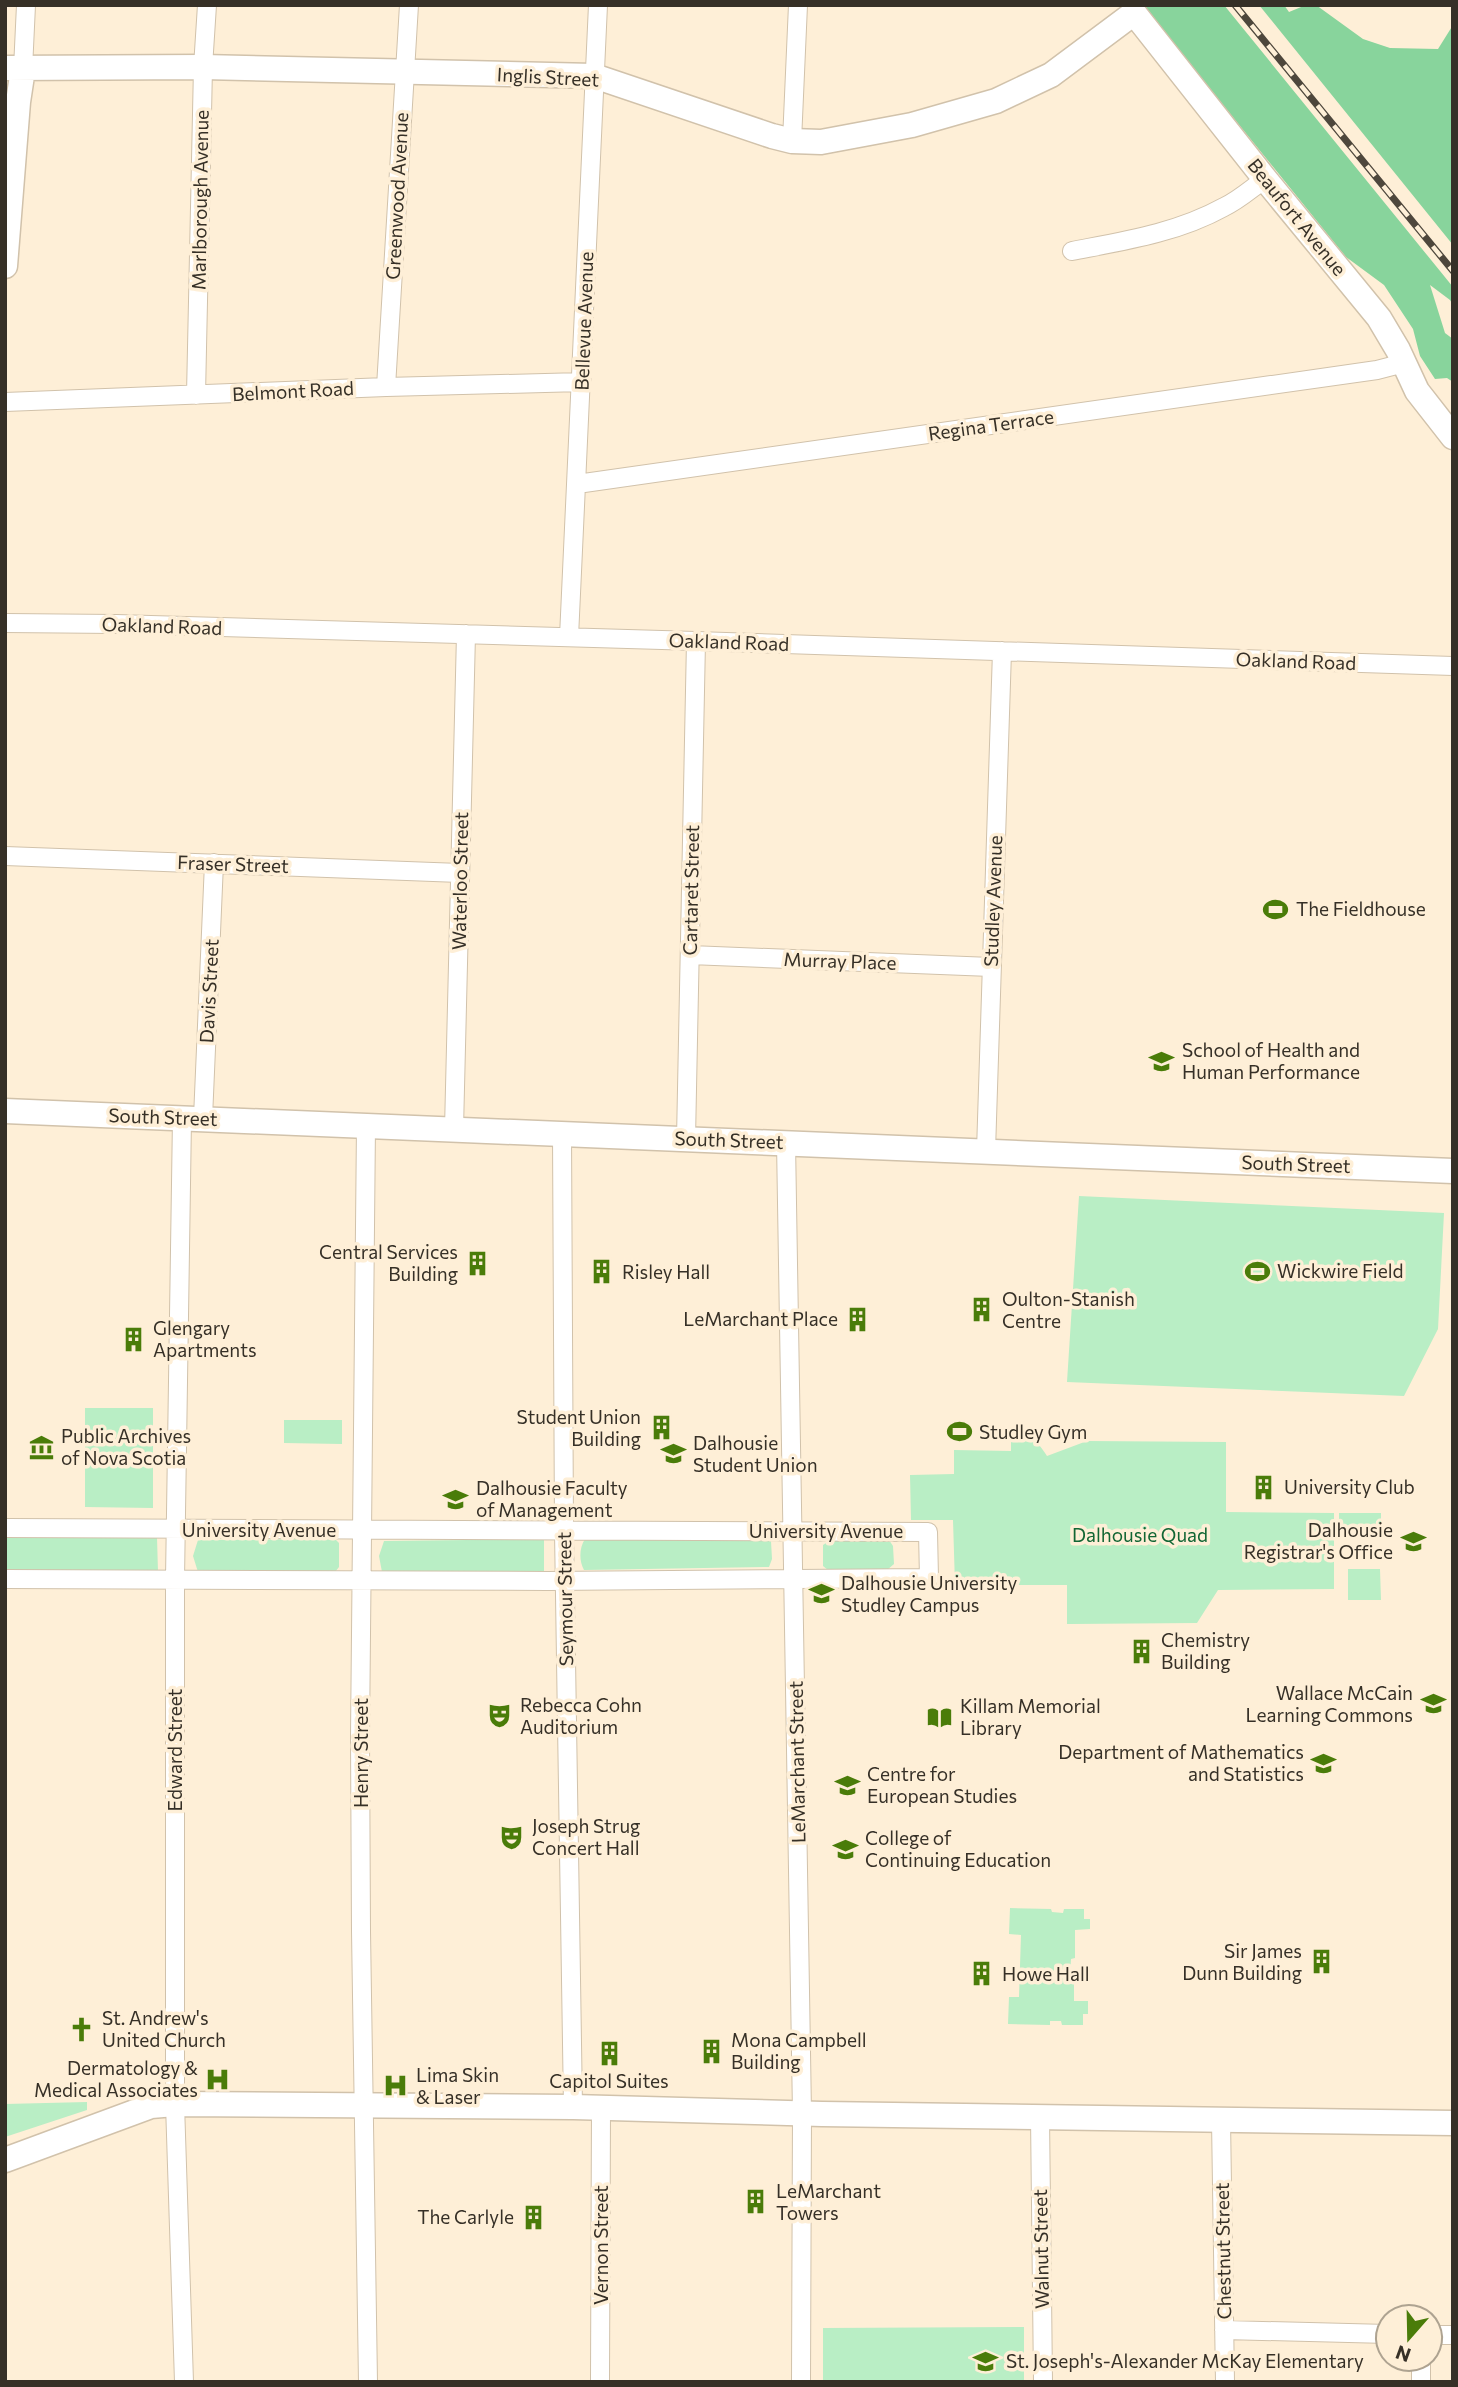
<svg xmlns="http://www.w3.org/2000/svg" width="1458" height="2387" font-family="Commissioner,sans-serif">
  <style>
    .green { fill: #b9eec5 }
    .forest { fill: #88d49c }
    .lines { fill: none; stroke-linecap: round; stroke-linejoin: round }
    .street-casing { stroke: #d1c2ab; stroke-width: 20 }
    .secondary-casing { stroke: #d1c2ab; stroke-width: 27 }
    .street { stroke: #fff; stroke-width: 18 }
    .secondary { stroke: #fff; stroke-width: 24 }
    .rail-casing { stroke: #4e473c; stroke-width: 7 }
    .rail { stroke: #feefd7; stroke-width: 4.5; stroke-dasharray: 13; stroke-linecap: butt }
    .labels { text-anchor: middle; stroke-width: 7; stroke-linejoin: round; paint-order: stroke }
    .street-label { font-size: 19px; fill: #363027; stroke: #feefd7 }
    .poi-label { font-size: 19px; fill: #363027; stroke: #feefd7; text-anchor: start }
    .park-label { font-size: 19px; fill: #126634; stroke: #feefd7 }
  </style>
  <rect width="100%" height="100%" fill="#feefd7"/>
  <path class="green" d="M1079,1196L1444,1213L1438,1329L1404,1396L1067,1382Z
    M85,1408H153V1508L85,1507Z
    M284,1420H342V1444L284,1443Z
    M1011,1436C1031,1436 1037,1440 1047,1456L1087,1441L1226,1442V1512L1334,1513V1589L1218,1590L1197,1623L1071,1624H1067V1585H955L953,1520H911L910,1475L954,1474V1450L1011,1451Z
    M1339,1513H1381V1534H1339Z
    M5,1537H157L158,1572L5,1571Z
    M767,1537L771,1541L772,1559L769,1567L584,1570C579,1561 579,1548 585,1539Z
    M335,1539L339,1543V1567L335,1572H198L193,1556L198,1540Z
    M544,1539V1571L382,1572L379,1556L384,1541Z
    M889,1540L893,1546L894,1564L887,1570H828L823,1566V1545L829,1541Z
    M1348,1569H1380L1381,1600H1348Z
    M1010,1908L1051,1909L1052,1912L1063,1913L1064,1909H1084V1919H1090V1929L1075,1930V1958L1071,1959L1070,1975L1074,1976V2001H1088V2014H1083V2025H1062L1061,2021H1050V2025L1008,2024L1009,1997H1019L1021,1935L1009,1934Z
    M87,2102V2110L5,2137V2104Z
    M1024,2327V2382H823V2328Z"/>
  <path class="forest" d="M1142,5H1224L1453,287V305L1450,300L1430,285L1445,333L1453,339V382L1447,378L1435,379L1420,356L1413,329L1384,285L1346,257Z
    M1259,5H1284L1289,12L1306,5H1316L1363,39L1390,48L1438,49L1453,25V245Z"/>
  <g class="lines">
    <defs>
      <path id="street" d="M23,69L26,5
        M792,141L798,5
        M1072,251C1124,241 1177,233 1224,207C1239,200 1252,188 1265,179
        M386,387L409,5
        M196,395L203,67L207,5
        M5,402L386,387L582,382
        M577,484L1377,370L1404,363
        M5,623L116,624L696,641L1453,666
        M569,637L598,5
        M5,856L460,873
        M690,955L991,967
        M182,1118L175,1579V2104L184,2382
        M203,1118L214,863
        M366,1125L360,1736L361,1931L368,2382
        M454,1129L466,634
        M562,1133L564,1531L573,2107
        M686,1139L696,641
        M786,1142L802,2113L801,2382
        M986,1151L1002,651
        M5,1528L928,1532L929,1578L548,1581L5,1579
        M1040,2116L1043,2382
        M1221,2120L1225,2382
        M1224,2330L1388,2334
        M1430,2335H1453
        M1421,2359V2382
        M600,2382L601,2108"/>
      <path id="secondary" d="M5,68L203,67L594,76L772,136L792,141L821,142L912,125L996,101L1051,75L1134,13L1265,179L1379,318L1398,350L1417,391L1453,437
        M5,266L18,102L23,69
        M5,1111L1453,1171
        M5,2160L151,2106L175,2104L573,2107L822,2114L1453,2123"/>
    </defs>
    <use href="#street" class="street-casing"/>
    <use href="#secondary" class="secondary-casing"/>
    <use href="#street" class="street"/>
    <use href="#secondary" class="secondary"/>
    <defs>
      <path id="rail" d="M1235,5L1453,271"/>
    </defs>
    <use href="#rail" class="rail-casing"/>
    <use href="#rail" class="rail"/>
  </g>
  <defs>
    <symbol id="stadium-bare" viewBox="-9 -9 18 18"><path d="M0-5a6.5 5 0 1 0 0 10a6.5 5 0 1 0 0-10ZM-3.5-1.8h7v3.6h-7Z" fill="#4a7c09" stroke="#feefd7" stroke-width="2.5" paint-order="stroke"/></symbol>
    <symbol id="university-bare" viewBox="-9 -9 18 18"><path d="M0-5L7-2L0 1L-7-2ZM-4 1L0 2.5L4 1V4Q0 6-4 4Z" fill="#4a7c09" stroke="#feefd7" stroke-width="2.5" paint-order="stroke"/></symbol>
    <symbol id="building-bare" viewBox="-9 -9 18 18"><path d="M-4-6H4V6H1V3H-1V6H-4ZM-2.5-4.3h1.7v1.8h-1.7ZM.8-4.3h1.7v1.8H.8ZM-2.5-1h1.7V.8h-1.7ZM.8-1h1.7V.8H.8Z" fill="#4a7c09" stroke="#feefd7" stroke-width="2.5" paint-order="stroke"/></symbol>
    <symbol id="museum-bare" viewBox="-9 -9 18 18"><path d="M0-6L6-3V-2H-6V-3ZM-5-1h2V3h-2ZM-1-1h2V3h-2ZM3-1h2V3H3ZM-6 4H6V6H-6Z" fill="#4a7c09" stroke="#feefd7" stroke-width="2.5" paint-order="stroke"/></symbol>
    <symbol id="theatre-bare" viewBox="-9 -9 18 18"><path d="M-5-5.5Q0-4 5-5.5V0Q5 5 0 6Q-5 5-5 0ZM-3.3-2.5H-1v1.5H-3.3ZM1-2.5H3.3v1.5H1ZM-2.8 1Q0 5.5 2.8 1Z" fill="#4a7c09" stroke="#feefd7" stroke-width="2.5" paint-order="stroke"/></symbol>
    <symbol id="library-bare" viewBox="-9 -9 18 18"><path d="M-6-4Q-3-5.5-.7-3.5V5Q-3 3-6 4ZM6-4Q3-5.5 .7-3.5V5Q3 3 6 4Z" fill="#4a7c09" stroke="#feefd7" stroke-width="2.5" paint-order="stroke"/></symbol>
    <symbol id="church-bare" viewBox="-9 -9 18 18"><path d="M-1.2-6h2.4v3.5h3.3v2.4h-3.3V6h-2.4V-.1h-3.3v-2.4h3.3Z" fill="#4a7c09" stroke="#feefd7" stroke-width="2.5" paint-order="stroke"/></symbol>
    <symbol id="hospital-bare" viewBox="-9 -9 18 18"><path d="M-5-5h3v3.5h4V-5h3V5h-3V1.5h-4V5h-3Z" fill="#4a7c09" stroke="#feefd7" stroke-width="2.5" paint-order="stroke"/></symbol>
    <symbol id="school-bare" viewBox="-9 -9 18 18"><path d="M0-5L7-2L0 1L-7-2ZM-4 1L0 2.5L4 1V4Q0 6-4 4Z" fill="#4a7c09" stroke="#feefd7" stroke-width="2.5" paint-order="stroke"/></symbol>
  </defs>
  <g fill-rule="evenodd">
    <use href="#stadium-bare" x="1258" y="892" width="35" height="35"/>
    <use href="#university-bare" x="1144" y="1044" width="35" height="35"/>
    <use href="#building-bare" x="460" y="1246" width="35" height="35"/>
    <use href="#stadium-bare" x="1240" y="1254" width="35" height="35"/>
    <use href="#building-bare" x="584" y="1254" width="35" height="35"/>
    <use href="#building-bare" x="964" y="1292" width="35" height="35"/>
    <use href="#building-bare" x="840" y="1302" width="35" height="35"/>
    <use href="#building-bare" x="116" y="1322" width="35" height="35"/>
    <use href="#building-bare" x="644" y="1410" width="35" height="35"/>
    <use href="#stadium-bare" x="942" y="1414" width="35" height="35"/>
    <use href="#museum-bare" x="24" y="1430" width="35" height="35"/>
    <use href="#university-bare" x="656" y="1436" width="35" height="35"/>
    <use href="#building-bare" x="1246" y="1470" width="35" height="35"/>
    <use href="#university-bare" x="438" y="1482" width="35" height="35"/>
    <use href="#university-bare" x="1396" y="1524" width="35" height="35"/>
    <use href="#university-bare" x="804" y="1576" width="35" height="35"/>
    <use href="#building-bare" x="1124" y="1634" width="35" height="35"/>
    <use href="#university-bare" x="1416" y="1686" width="35" height="35"/>
    <use href="#theatre-bare" x="482" y="1698" width="35" height="35"/>
    <use href="#library-bare" x="922" y="1700" width="35" height="35"/>
    <use href="#university-bare" x="1306" y="1746" width="35" height="35"/>
    <use href="#university-bare" x="830" y="1768" width="35" height="35"/>
    <use href="#theatre-bare" x="494" y="1820" width="35" height="35"/>
    <use href="#university-bare" x="828" y="1832" width="35" height="35"/>
    <use href="#building-bare" x="1304" y="1944" width="35" height="35"/>
    <use href="#building-bare" x="964" y="1956" width="35" height="35"/>
    <use href="#church-bare" x="64" y="2012" width="35" height="35"/>
    <use href="#building-bare" x="694" y="2034" width="35" height="35"/>
    <use href="#building-bare" x="592" y="2036" width="35" height="35"/>
    <use href="#hospital-bare" x="200" y="2062" width="35" height="35"/>
    <use href="#hospital-bare" x="378" y="2068" width="35" height="35"/>
    <use href="#building-bare" x="738" y="2184" width="35" height="35"/>
    <use href="#building-bare" x="516" y="2200" width="35" height="35"/>
    <use href="#school-bare" x="968" y="2344" width="35" height="35"/>
  </g>
  <g class="labels">
    <g class="street-label">
      <text transform="translate(548 77) rotate(3)" y="7">Inglis Street</text>
      <text transform="translate(397 196) rotate(-87)" y="7">Greenwood Avenue</text>
      <text transform="translate(200 200) rotate(-89)" y="7">Marlborough Avenue</text>
      <text transform="translate(1297 217) rotate(51)" y="7">Beaufort Avenue</text>
      <text transform="translate(584 321) rotate(-88)" y="7">Bellevue Avenue</text>
      <text transform="translate(293 391) rotate(-3)" y="7">Belmont Road</text>
      <text transform="translate(991 425) rotate(-8)" y="7">Regina Terrace</text>
      <text transform="translate(162 626) rotate(2)" y="7">Oakland Road</text>
      <text transform="translate(729 642) rotate(2)" y="7">Oakland Road</text>
      <text transform="translate(1296 661) rotate(2)" y="7">Oakland Road</text>
      <text transform="translate(233 864) rotate(2)" y="7">Fraser Street</text>
      <text transform="translate(460 881) rotate(-89)" y="7">Waterloo Street</text>
      <text transform="translate(691 890) rotate(-89)" y="7">Cartaret Street</text>
      <text transform="translate(993 901) rotate(-88)" y="7">Studley Avenue</text>
      <text transform="translate(840 961) rotate(2)" y="7">Murray Place</text>
      <text transform="translate(209 991) rotate(-87)" y="7">Davis Street</text>
      <text transform="translate(163 1117) rotate(2)" y="7">South Street</text>
      <text transform="translate(729 1140) rotate(2)" y="7">South Street</text>
      <text transform="translate(1296 1164) rotate(2)" y="7">South Street</text>
      <text x="259" y="1537">University Avenue</text>
      <text x="826" y="1538">University Avenue</text>
      <text transform="translate(565 1599) rotate(-91)" y="7">Seymour Street</text>
      <text transform="translate(175 1750) rotate(-90)" y="7">Edward Street</text>
      <text transform="translate(361 1753) rotate(-90)" y="7">Henry Street</text>
      <text transform="translate(797 1762) rotate(-91)" y="7">LeMarchant Street</text>
      <text transform="translate(601 2245) rotate(-90)" y="7">Vernon Street</text>
      <text transform="translate(1041 2249) rotate(-91)" y="7">Walnut Street</text>
      <text transform="translate(1223 2251) rotate(-91)" y="7">Chestnut Street</text>
    </g>
    <g class="poi-label">
      <text x="1296" y="916">The Fieldhouse</text>
      <text x="1182" y="1057">School of Health and<tspan x="1182" dy="22">Human Performance</tspan></text>
      <text x="458" y="1259" text-anchor="end">Central Services<tspan x="458" dy="22">Building</tspan></text>
      <text x="1277" y="1278">Wickwire Field</text>
      <text x="622" y="1279">Risley Hall</text>
      <text x="1002" y="1306">Oulton-Stanish<tspan x="1002" dy="22">Centre</tspan></text>
      <text x="838" y="1326" text-anchor="end">LeMarchant Place</text>
      <text x="153" y="1335">Glengary<tspan x="153" dy="22">Apartments</tspan></text>
      <text x="641" y="1424" text-anchor="end">Student Union<tspan x="641" dy="22">Building</tspan></text>
      <text x="979" y="1439">Studley Gym</text>
      <text x="61" y="1443">Public Archives<tspan x="61" dy="22">of Nova Scotia</tspan></text>
      <text x="693" y="1450">Dalhousie<tspan x="693" dy="22">Student Union</tspan></text>
      <text x="1284" y="1494">University Club</text>
      <text x="476" y="1495">Dalhousie Faculty<tspan x="476" dy="22">of Management</tspan></text>
      <text x="1393" y="1537" text-anchor="end">Dalhousie<tspan x="1393" dy="22">Registrar's Office</tspan></text>
      <text x="841" y="1590">Dalhousie University<tspan x="841" dy="22">Studley Campus</tspan></text>
      <text x="1161" y="1647">Chemistry<tspan x="1161" dy="22">Building</tspan></text>
      <text x="1413" y="1700" text-anchor="end">Wallace McCain<tspan x="1413" dy="22">Learning Commons</tspan></text>
      <text x="520" y="1712">Rebecca Cohn<tspan x="520" dy="22">Auditorium</tspan></text>
      <text x="960" y="1713">Killam Memorial<tspan x="960" dy="22">Library</tspan></text>
      <text x="1304" y="1759" text-anchor="end">Department of Mathematics<tspan x="1304" dy="22">and Statistics</tspan></text>
      <text x="867" y="1781">Centre for<tspan x="867" dy="22">European Studies</tspan></text>
      <text x="532" y="1833">Joseph Strug<tspan x="532" dy="22">Concert Hall</tspan></text>
      <text x="865" y="1845">College of<tspan x="865" dy="22">Continuing Education</tspan></text>
      <text x="1302" y="1958" text-anchor="end">Sir James<tspan x="1302" dy="22">Dunn Building</tspan></text>
      <text x="1002" y="1981">Howe Hall</text>
      <text x="102" y="2025">St. Andrew's<tspan x="102" dy="22">United Church</tspan></text>
      <text x="731" y="2047">Mona Campbell<tspan x="731" dy="22">Building</tspan></text>
      <text x="198" y="2075" text-anchor="end">Dermatology &amp;<tspan x="198" dy="22">Medical Associates</tspan></text>
      <text x="416" y="2082">Lima Skin<tspan x="416" dy="22">&amp; Laser</tspan></text>
      <text x="609" y="2088" text-anchor="middle">Capitol Suites</text>
      <text x="776" y="2198">LeMarchant<tspan x="776" dy="22">Towers</tspan></text>
      <text x="514" y="2224" text-anchor="end">The Carlyle</text>
      <text x="1006" y="2368">St. Joseph's-Alexander McKay Elementary</text>
    </g>
    <g class="park-label">
      <text x="1140" y="1542">Dalhousie Quad</text>
    </g>
  </g>
  <rect width="1458" height="2387" fill="none" stroke="#363027" stroke-width="14"/>
  <g transform="translate(1409 2338) rotate(200)"><circle r="33" fill="#feefd7" stroke="#aea391" stroke-width="2"/>
  <path d="M0-5L12 26L0 18L-12 26Z" fill="#4a7c09"/>
  <text y="-10" font-size="19" font-weight="bold" text-anchor="middle" fill="#363027">N</text>
  </g>
</svg>
